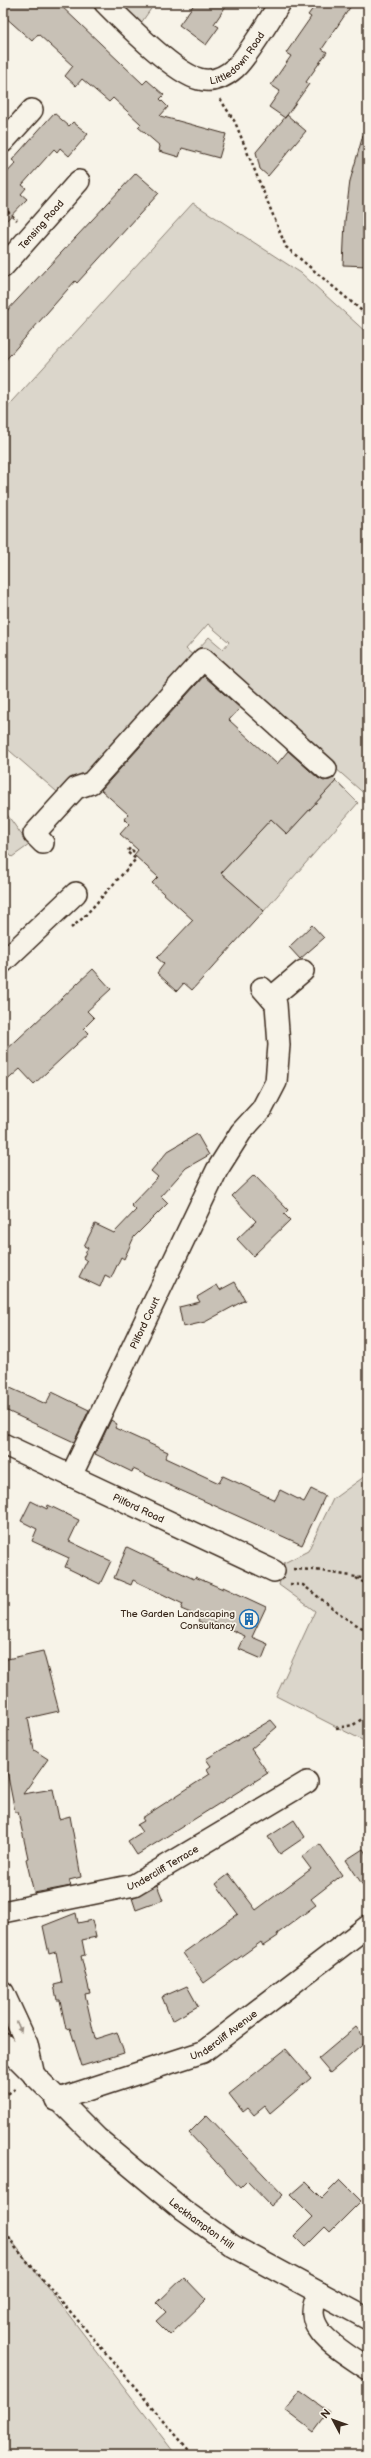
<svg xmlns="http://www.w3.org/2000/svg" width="371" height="2458" font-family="'Balsamiq Sans',sans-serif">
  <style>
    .green { fill: #dbd6cb; stroke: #8b8074 }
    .building { fill: #c8c1b6; stroke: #3b2a1e }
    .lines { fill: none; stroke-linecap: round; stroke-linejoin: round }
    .minor-casing { stroke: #3b2a1e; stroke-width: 24 }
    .path { stroke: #3b2a1e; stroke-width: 2.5; stroke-dasharray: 3 3; stroke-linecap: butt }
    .minor { stroke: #f7f3e8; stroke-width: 21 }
    .oneway { fill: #998e83 }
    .labels { text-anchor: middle; stroke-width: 3.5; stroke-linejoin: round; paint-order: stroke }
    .street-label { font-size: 10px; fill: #3b2a1e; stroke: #f7f3e8 }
    .poi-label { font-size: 10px; fill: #3b2a1e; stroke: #f7f3e8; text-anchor: end }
  </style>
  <rect width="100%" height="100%" fill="#f7f3e8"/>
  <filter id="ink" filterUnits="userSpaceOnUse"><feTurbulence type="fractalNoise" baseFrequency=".025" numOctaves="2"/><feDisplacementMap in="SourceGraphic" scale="8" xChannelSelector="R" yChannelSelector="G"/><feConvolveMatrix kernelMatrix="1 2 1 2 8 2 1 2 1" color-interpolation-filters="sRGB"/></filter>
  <g filter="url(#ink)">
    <path class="green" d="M104,3H155L134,33Z
      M193,203L301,273L368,334V797L199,648L209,637L223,649L229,642L208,624L186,649L196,658L64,798L3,745V412Z
      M336,781L358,803L264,911L221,873L271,819L287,834Z
      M3,809L29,845L12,857L3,847Z
      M368,1474V1743L276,1696L315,1611L279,1585L284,1563L308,1551L333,1499Z
      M3,2229L176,2455H3Z"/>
    <path class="building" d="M3,3H58L143,84L147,80L164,95L160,99L168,107L160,116L226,134L219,158L182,148L179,157L159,151L160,146L138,127L141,124L113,98L109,102L82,79L76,86L65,76L73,66L38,34L32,41L3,15Z
      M195,3H228L214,24L219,27L206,45L179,25Z
      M317,3H353L322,49L327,52L306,82L309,84L285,118L269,107L280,91L271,85L291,56L286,53L311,17L308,15Z
      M54,113L69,126L73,122L88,134L69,156L60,148L57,152L54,149L22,185L26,188L21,194L27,199L3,224V177L16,163L12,160Z
      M287,115L306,131L268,176L260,169L256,152Z
      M363,135L368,136V266L343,265L345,221L350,181Z
      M136,173L159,193L77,283L75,281L3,363V315Z
      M204,676L240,708L229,720L277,764L288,751L318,778L324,781L333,778L336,781L287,834L271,819L221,873L264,911L192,990L184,983L177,991L157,973L164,964L157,958L193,920L152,883L158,877L134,855L138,850L120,834L129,824L124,819L128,814L101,790Z
      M312,925L324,938L300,959L289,947Z
      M93,969L111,989L87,1011L94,1018L84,1028L89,1033L34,1084L20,1069L3,1084V1053Z
      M197,1134L209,1155L186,1168L161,1196L168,1203L134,1237L124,1259L121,1257L111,1278L105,1275L100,1287L79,1277L87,1261L83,1258L88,1248L84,1246L95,1224L114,1233L136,1210L131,1205L158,1177L151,1171L168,1151Z
      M254,1175L288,1210L284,1214L290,1220L253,1256L237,1239L256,1221L232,1196Z
      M235,1282L245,1300L205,1322L183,1327L179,1307L200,1302L197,1297L217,1285L220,1290Z
      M8,1387L46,1404L52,1392L89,1410L74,1442L3,1409V1398Z
      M111,1420L117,1424L115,1428L168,1452L165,1458L219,1483L223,1476L275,1500L280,1490L304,1502L311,1489L325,1496L302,1545L133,1469L132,1472L95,1454Z
      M31,1501L47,1509L48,1505L79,1520L69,1541L111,1561L100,1584L65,1567L69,1558L32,1541L37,1529L21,1521Z
      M127,1547L194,1579L195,1577L223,1589V1587L266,1607L252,1637L268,1644L262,1659L239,1649L245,1636L214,1622L212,1627L198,1621L200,1617L181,1609L183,1604L133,1580L131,1585L114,1578Z
      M43,1651L59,1711L28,1718L34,1750L48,1759L23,1794L53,1789L59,1819L70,1816L81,1877L69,1880L71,1886L34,1893L26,1859L28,1858L18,1812H15L3,1751V1660Z
      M271,1720L277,1727L251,1749L268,1773L137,1855L128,1841L142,1832L137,1825L144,1821L142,1818L210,1774L207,1769L211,1766L206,1759Z
      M294,1820L305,1837L280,1854L268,1837Z
      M320,1844L342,1875L311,1899L316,1905L277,1934L278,1936L263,1946L261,1942L204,1983L183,1953L238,1914L216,1884L229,1874L256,1910L311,1869L302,1857Z
      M363,1849L368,1857V1893L346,1860Z
      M157,1885L163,1900L136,1910L132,1898Z
      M76,1913L78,1923L92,1920L96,1937L82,1940L85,1955L81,1956L90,1993L85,1994L95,2039L117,2032L124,2053L82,2066L70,2028L66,2029L60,2000H57L54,1985L62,1983L56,1952L49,1954L43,1926Z
      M187,1986L198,2006L172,2021L162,1997Z
      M356,2027L367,2041L330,2073L318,2059Z
      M286,2049L311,2078L270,2113L265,2106L254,2115L248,2108L243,2112L229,2094Z
      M207,2115L283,2195L271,2206L247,2181L240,2188L189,2133Z
      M340,2180L361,2201L330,2232L325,2227L305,2247L294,2236L313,2217L291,2195L306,2182L322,2198Z
      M184,2277L206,2300L170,2335L156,2321L166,2312L157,2303Z
      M300,2391L329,2412L314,2432L285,2410Z"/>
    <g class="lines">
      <defs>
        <g id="minor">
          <path id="s1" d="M105,3C124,22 174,73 199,79C213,83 225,77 235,68C249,55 269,20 280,3"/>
          <path d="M3,142L32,110"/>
          <path id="s2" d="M3,267L79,181"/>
          <path d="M43,843L34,834L76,788L91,783L203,659L326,769"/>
          <path d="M3,962L76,893"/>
          <path d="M271,998L303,971"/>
          <path id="s3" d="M3,1444L274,1571"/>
          <path id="s4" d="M71,1476L217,1170L241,1132L262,1109L276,1082L279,1045L276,1004L262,988"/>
          <path id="s5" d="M3,1912L134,1885L307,1782"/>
          <path d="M3,1992L27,2044L34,2076"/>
          <path id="s6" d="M3,2044L97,2138L183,2210L233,2246L368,2319"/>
          <path id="s7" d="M56,2100L203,2052L368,1926"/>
          <path d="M320,2293C295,2328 344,2352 368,2369"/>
        </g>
      </defs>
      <use href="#minor" class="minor-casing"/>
      <path class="path" d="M220,99L235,122L286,247L368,316
        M3,207L17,220
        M71,928L83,918L136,859L127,852L130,848L135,853
        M293,1569L315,1570L368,1579
        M356,1578L368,1585
        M290,1584L303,1585L348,1620L368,1631
        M336,1728L353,1725L368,1715
        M3,2097L18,2087
        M3,2226L15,2247L193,2455"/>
      <use href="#minor" class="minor"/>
    </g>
    <defs><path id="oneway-solid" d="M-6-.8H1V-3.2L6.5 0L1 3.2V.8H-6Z"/></defs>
    <use class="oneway" href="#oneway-solid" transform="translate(19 2027) rotate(66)"/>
  </g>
  <defs>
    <symbol id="building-ring" viewBox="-11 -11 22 22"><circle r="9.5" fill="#f7f3e8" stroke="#1f6fb2" stroke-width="1.5"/><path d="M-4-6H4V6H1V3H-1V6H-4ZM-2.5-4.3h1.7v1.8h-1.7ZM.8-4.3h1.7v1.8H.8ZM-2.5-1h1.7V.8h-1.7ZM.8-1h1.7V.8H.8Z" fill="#1f6fb2"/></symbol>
  </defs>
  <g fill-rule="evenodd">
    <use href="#building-ring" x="238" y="1608" width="22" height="22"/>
  </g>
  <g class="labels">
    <g class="street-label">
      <text dy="4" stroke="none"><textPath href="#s1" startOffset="169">Littledown Road</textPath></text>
      <text dy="4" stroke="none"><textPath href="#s2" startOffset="57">Tensing Road</textPath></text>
      <text dy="4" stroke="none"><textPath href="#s4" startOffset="170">Pilford Court</textPath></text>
      <text dy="4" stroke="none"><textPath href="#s3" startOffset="150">Pilford Road</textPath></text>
      <text dy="4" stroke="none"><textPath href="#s5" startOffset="167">Undercliff Terrace</textPath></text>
      <text dy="4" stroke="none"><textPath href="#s7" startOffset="181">Undercliff Avenue</textPath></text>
      <text dy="4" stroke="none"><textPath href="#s6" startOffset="268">Leckhampton Hill</textPath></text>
    </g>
    <g class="poi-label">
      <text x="235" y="1617">The Garden Landscaping<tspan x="235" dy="12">Consultancy</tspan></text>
    </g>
  </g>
  <rect width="371" height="2458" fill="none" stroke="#f7f3e8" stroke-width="16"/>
  <rect x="8" y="8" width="355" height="2442" fill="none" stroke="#3b2a1e" stroke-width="1.5" filter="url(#ink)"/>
  <g transform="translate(333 2420) rotate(311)" stroke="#f7f3e8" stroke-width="3" paint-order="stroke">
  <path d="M0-3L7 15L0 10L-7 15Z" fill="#3b2a1e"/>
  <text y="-6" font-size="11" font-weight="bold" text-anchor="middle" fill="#3b2a1e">N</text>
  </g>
</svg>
